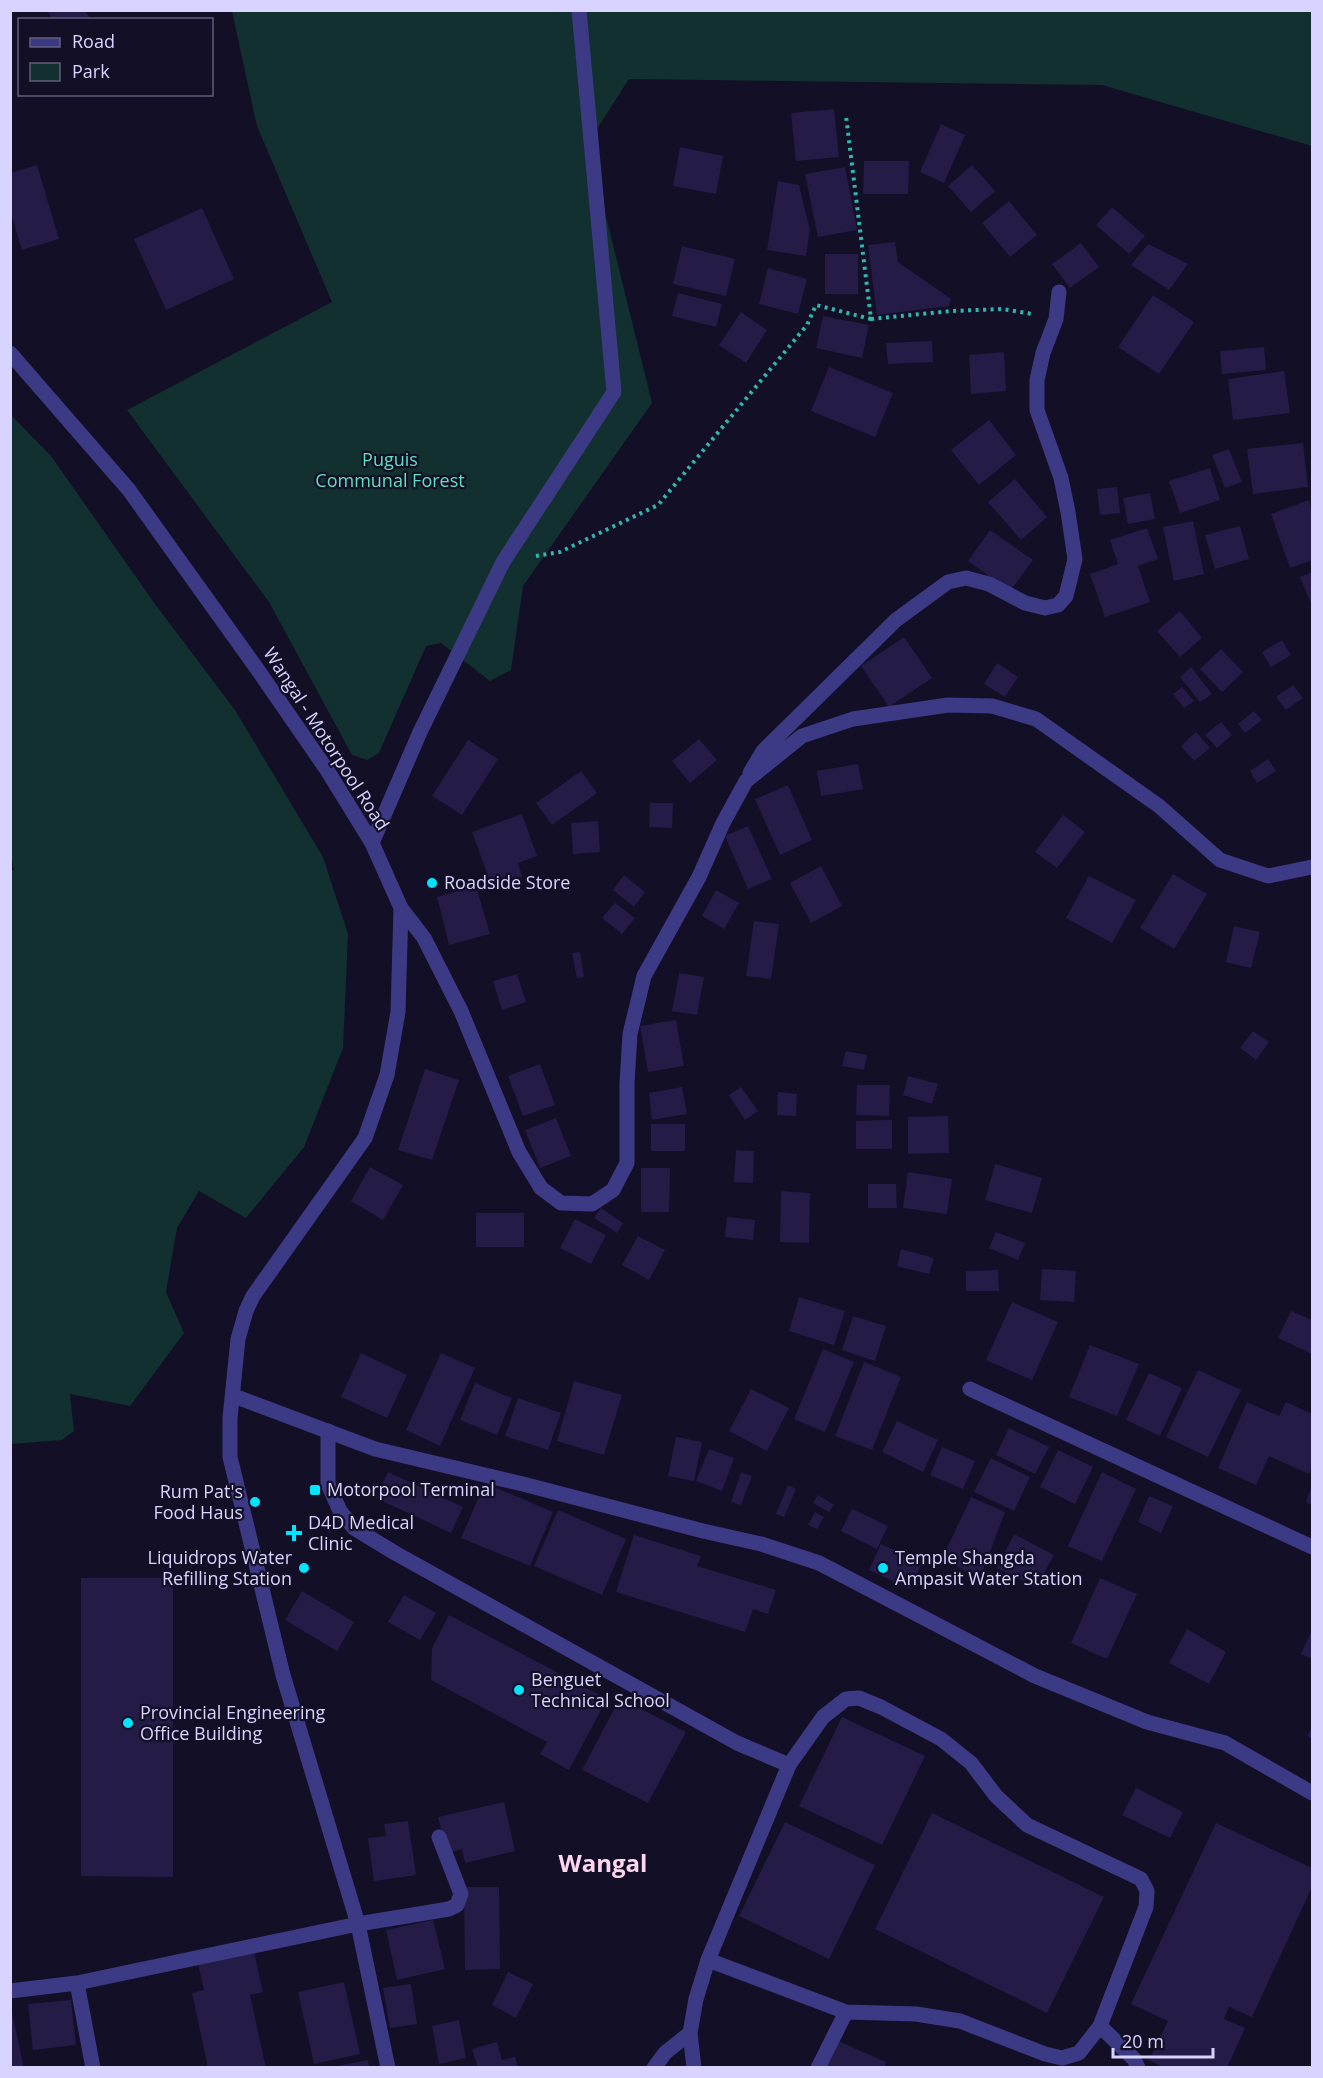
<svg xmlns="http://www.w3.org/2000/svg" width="1323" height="2078" font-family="'Open Sans',sans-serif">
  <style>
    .green { fill: #12302f }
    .building { fill: #241b47 }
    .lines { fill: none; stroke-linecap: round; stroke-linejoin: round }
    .path { stroke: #2fb8b0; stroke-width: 4; stroke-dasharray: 3 4.5; stroke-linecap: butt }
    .lane { stroke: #3d3a85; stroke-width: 15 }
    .street { stroke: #3d3a85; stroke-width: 15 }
    .poi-dot { fill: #00e5ff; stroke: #130f26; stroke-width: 2 }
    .labels { text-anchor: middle; stroke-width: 4.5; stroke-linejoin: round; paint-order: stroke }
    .park-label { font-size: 18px; fill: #5fe0c0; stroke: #130f26 }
    .street-label { font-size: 18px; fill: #d9d4ff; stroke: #130f26 }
    .poi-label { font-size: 18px; fill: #d9d4ff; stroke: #130f26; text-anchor: start }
    .district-label { font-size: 24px; font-weight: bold; fill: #ffd6f0; stroke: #130f26 }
  </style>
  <rect width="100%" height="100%" fill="#130f26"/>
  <path class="green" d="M232,11H1312V146L1102,85L629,79L588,143L652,403L523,586L511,670L490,681L441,643L426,646L379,753L367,760L352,755L269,602L127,410L332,302L257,126Z
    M11,415L51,456L155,604L235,710L323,857L348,934L343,1048L304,1147L246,1218L199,1191L177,1228L166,1292L184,1333L130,1406L70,1394L74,1431L62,1440L11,1444L10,871L14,870L10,850Z"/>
  <path class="building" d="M47,10H85L91,20H53Z
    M834,109L839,157L796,161L791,113Z
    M941,124L965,135L944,183L920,172Z
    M680,147L723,156L716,194L673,186Z
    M864,161H909L908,194H863Z
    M37,165L59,239L22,250L10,211V173Z
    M972,165L995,191L971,212L948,186Z
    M845,167L857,230L818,237L805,174Z
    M778,181L799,185L810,230L806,256L767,250Z
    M1009,201L1037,235L1010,257L982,223Z
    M1112,207L1145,236L1129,254L1096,225Z
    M202,208L234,279L166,310L134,239Z
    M895,242L898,262L951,299L949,306L877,315L868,245Z
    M1081,243L1099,267L1070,288L1052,264Z
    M1148,244L1188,264L1169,290L1131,265Z
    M682,246L735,259L726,296L673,284Z
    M825,254H858V294H825Z
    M768,268L807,279L798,314L759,304Z
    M678,293L722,304L716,327L672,316Z
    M1153,295L1194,322L1159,374L1118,347Z
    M741,312L767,330L746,363L719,345Z
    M823,316L869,325L862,358L816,348Z
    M932,341L933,362L888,364L886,343Z
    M1264,347L1266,370L1222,374L1220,351Z
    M1004,352L1006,391L971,394L969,355Z
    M829,367L893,393L875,437L811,411Z
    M1284,371L1290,413L1233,420L1228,379Z
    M989,420L1016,455L979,485L951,450Z
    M1303,443L1308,487L1253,494L1247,449Z
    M1229,449L1242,482L1225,488L1212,455Z
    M1210,468L1220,500L1180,513L1169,481Z
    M1015,479L1047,517L1021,540L988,502Z
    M1117,487L1120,513L1100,515L1097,489Z
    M1150,493L1155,519L1128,524L1123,498Z
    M1309,500L1312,511V560L1290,568L1271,514Z
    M1193,521L1204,574L1174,581L1163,527Z
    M1240,526L1249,559L1215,569L1205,535Z
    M1147,528L1158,559L1138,566L1150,602L1105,617L1090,574L1118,564L1110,540Z
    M990,530L1033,560L1010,591L968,561Z
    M1312,572V606L1300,577Z
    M1180,611L1202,638L1180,657L1157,631Z
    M904,637L932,678L889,707L861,666Z
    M1282,640L1291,655L1271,667L1262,652Z
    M1221,649L1243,672L1222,692L1200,669Z
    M997,663L1018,677L1005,697L984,684Z
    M1191,667L1212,694L1200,702L1180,677Z
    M1293,685L1303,698L1286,710L1276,697Z
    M1182,687L1194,701L1184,708L1173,694Z
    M1254,711L1262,720L1245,733L1238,724Z
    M1221,722L1232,735L1217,748L1205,735Z
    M1196,732L1210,748L1194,761L1181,746Z
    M699,739L717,760L690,783L672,761Z
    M468,740L498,759L462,815L432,796Z
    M1268,759L1276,771L1257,783L1250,771Z
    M858,764L863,789L821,796L817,771Z
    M581,771L597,793L552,825L536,803Z
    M788,785L812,840L780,855L755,799Z
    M650,803H673L672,828L649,827Z
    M522,814L537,856L518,863L522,876L492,887L472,832Z
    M1063,815L1085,832L1057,868L1035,852Z
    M598,821L600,852L573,854L571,823Z
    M748,826L772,879L748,889L725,836Z
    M821,866L842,906L811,923L790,883Z
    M1173,874L1207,894L1174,949L1140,928Z
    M624,875L645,892L634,907L613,890Z
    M1089,876L1136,900L1112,943L1066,918Z
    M476,886L490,934L449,945L437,897Z
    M716,890L739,903L724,929L702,916Z
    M615,903L635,918L622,934L602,918Z
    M754,921L779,924L771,979L746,976Z
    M1234,926L1260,932L1251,968L1226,962Z
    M580,952L584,977L577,978L572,953Z
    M679,973L704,977L697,1015L672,1011Z
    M517,974L526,1002L502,1010L493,981Z
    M676,1020L684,1066L648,1072L640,1026Z
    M1253,1031L1269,1042L1256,1060L1240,1048Z
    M846,1051L867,1055L864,1070L842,1066Z
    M540,1064L555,1105L523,1116L508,1076Z
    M425,1069L459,1080L432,1160L398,1150Z
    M908,1076L938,1084L932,1104L903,1095Z
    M857,1085H890L889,1116L856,1115Z
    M682,1087L687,1114L652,1120L649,1093Z
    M741,1087L758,1111L745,1120L729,1095Z
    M778,1092L797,1094L796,1116L777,1115Z
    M948,1116L949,1153L908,1154V1117Z
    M556,1118L571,1156L540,1168L525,1130Z
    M892,1120V1149H856V1121Z
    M651,1124H685V1151H651Z
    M736,1150L754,1151L753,1183L734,1182Z
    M995,1164L1042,1178L1032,1213L985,1200Z
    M370,1167L403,1185L383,1220L351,1201Z
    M641,1168H670L669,1212H641Z
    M908,1172L952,1179L947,1214L903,1208Z
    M868,1184H896L897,1208H868Z
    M781,1191L810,1193L809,1243L780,1242Z
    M601,1208L623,1223L617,1233L594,1218Z
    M476,1213H524V1247H476Z
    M727,1217L755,1220L753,1240L725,1237Z
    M575,1219L606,1235L591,1264L560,1248Z
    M996,1232L1025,1243L1018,1260L989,1248Z
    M638,1236L665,1250L649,1280L622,1265Z
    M901,1249L934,1258L929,1274L897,1266Z
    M1042,1269L1076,1271L1074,1302L1040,1300Z
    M998,1270L999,1291H966V1271Z
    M799,1297L845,1311L834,1345L789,1331Z
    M1012,1302L1058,1322L1032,1380L986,1360Z
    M1291,1311L1312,1320V1354L1278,1338Z
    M853,1316L886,1326L875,1361L842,1350Z
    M1090,1345L1139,1364L1117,1416L1069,1397Z
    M823,1349L854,1362L825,1432L794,1419Z
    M361,1353L407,1375L387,1418L341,1397Z
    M441,1353L475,1368L440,1446L406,1430Z
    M864,1362L901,1377L872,1450L835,1436Z
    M1198,1370L1241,1390L1208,1457L1166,1437Z
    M1149,1373L1182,1388L1160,1436L1126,1420Z
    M574,1381L622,1395L604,1455L557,1441Z
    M475,1383L512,1398L497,1435L460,1420Z
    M751,1389L789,1408L767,1451L729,1431Z
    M518,1398L561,1413L548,1450L505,1436Z
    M1247,1402L1279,1416L1286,1402L1312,1414V1467L1309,1474L1269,1456L1256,1485L1218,1468Z
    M897,1421L938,1440L923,1472L882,1452Z
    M1009,1428L1049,1447L1035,1474L996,1455Z
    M676,1437L702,1442L694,1481L668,1476Z
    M942,1447L975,1461L963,1489L930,1475Z
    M709,1449L734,1458L722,1491L696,1481Z
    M1058,1450L1093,1467L1075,1504L1040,1487Z
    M991,1458L1030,1477L1014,1511L974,1492Z
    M388,1472L463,1507L451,1533L376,1498Z
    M741,1472L752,1476L741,1505L731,1502Z
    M1102,1472L1136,1489L1102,1561L1068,1546Z
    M485,1483L553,1512L530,1566L461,1538Z
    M788,1485L796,1489L784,1517L776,1514Z
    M1312,1485V1505L1306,1502Z
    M818,1495L834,1505L829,1512L813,1503Z
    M1149,1496L1173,1506L1161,1533L1138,1522Z
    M971,1497L1005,1512L980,1578L942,1559Z
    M852,1509L888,1526L877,1549L841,1531Z
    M558,1510L626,1539L602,1595L534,1566Z
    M815,1512L824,1517L817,1529L808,1525Z
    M1014,1534L1054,1555L1036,1588L997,1568Z
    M634,1535L701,1556L697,1566L776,1590L768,1614L753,1609L745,1632L616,1592Z
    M881,1544L922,1563L910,1589L869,1570Z
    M81,1578H173V1877L81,1876Z
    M1100,1578L1137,1594L1107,1659L1071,1643Z
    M302,1591L354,1622L337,1651L285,1620Z
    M404,1595L436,1613L420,1640L388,1622Z
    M449,1615L607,1699L569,1770L540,1754L547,1742L431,1680L432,1648Z
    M1187,1629L1226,1652L1209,1684L1169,1663Z
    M1312,1630V1659L1301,1654Z
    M620,1698L686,1732L648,1803L582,1770Z
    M842,1717L925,1756L882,1845L799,1806Z
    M1312,1728V1739L1307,1736Z
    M1136,1788L1183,1812L1170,1838L1122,1815Z
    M504,1802L515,1851L465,1863L462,1849L447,1853L438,1817Z
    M932,1813L1104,1897L1047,2013L875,1929Z
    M408,1821L416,1875L374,1881L368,1838L386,1836L384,1824Z
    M785,1822L875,1865L829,1959L739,1916Z
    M1216,1823L1312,1868V1887L1252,2017L1229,2007L1224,2019L1245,2028L1227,2068H1165L1149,2060L1168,2021L1131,2004Z
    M464,1887H499L500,1969L465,1970Z
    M433,1920L445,1969L397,1980L386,1930Z
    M254,1952L263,1992L250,1995L266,2068H208L192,1993L204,1990L198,1964Z
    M508,1972L533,1984L516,2018L492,2005Z
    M344,1982L360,2054L314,2064L298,1992Z
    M411,1984L417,2024L390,2028L383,1988Z
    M71,2000L76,2045L33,2050L28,2004Z
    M10,2008H11L24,2068H10Z
    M459,2020L466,2058L439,2064L432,2026Z
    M838,2041L886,2062L884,2068H826Z
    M497,2042L502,2060L515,2057L518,2068H478L472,2049Z
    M368,2060L369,2068H337V2066Z"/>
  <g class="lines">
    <path class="path" d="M871,319L952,311L1002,309L1032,314
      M536,556L560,552L658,505L807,325L816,305L871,319L846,116"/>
    <path class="lane" d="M328,1431V1484L340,1511L354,1528L395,1553L737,1743L789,1765
      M1100,2026L1134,2059L1138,2068
      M654,2068L665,2053L690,2033
      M694,2068L690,2033L696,1999L708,1960L789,1765L823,1717L846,1699L859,1698L881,1707L941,1739L971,1763L996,1796L1027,1825L1141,1879L1147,1891L1146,1907L1100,2026L1079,2053L1062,2058L1045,2054L960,2021L916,2014L846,2012L708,1960
      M818,2068L846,2012"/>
    <path class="street" d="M10,353L129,490L260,673L327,770L372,843L401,908L398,1012L387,1075L365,1138L253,1296L246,1311L238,1339L230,1418V1457L283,1675L358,1924L388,2068
      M750,773L763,751L896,620L948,582L966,578L989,584L1025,603L1045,608L1058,605L1066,596L1075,559L1068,512L1061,478L1037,410V380L1043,353L1056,319L1059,292
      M372,843L420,732L503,562L614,392L579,10
      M401,908L424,938L461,1011L519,1152L541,1188L561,1203L592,1204L613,1190L627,1163V1083L630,1034L644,976L699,877L723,823L746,781L802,736L853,719L948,705L992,706L1036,719L1159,806L1220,860L1268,876L1312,867
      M970,1389L1312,1547
      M234,1396L375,1449L523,1484L703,1531L761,1544L819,1563L1035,1676L1147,1722L1225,1743L1312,1793
      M77,1983L93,2068
      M10,1991L77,1983L358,1924L449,1909L457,1905L461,1894L439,1837"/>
  </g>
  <g class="poi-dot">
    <circle cx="432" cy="883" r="6"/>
    <rect x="309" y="1484" width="12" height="12" rx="3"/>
    <circle cx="255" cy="1502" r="6"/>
    <path d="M291 1524h6v6h6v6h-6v6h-6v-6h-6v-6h6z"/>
    <circle cx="304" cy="1568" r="6"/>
    <circle cx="883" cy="1568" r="6"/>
    <circle cx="519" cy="1690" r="6"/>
    <circle cx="128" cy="1723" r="6"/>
  </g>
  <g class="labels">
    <g class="park-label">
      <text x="390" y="466">Puguis<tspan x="390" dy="21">Communal Forest</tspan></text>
    </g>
    <g class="street-label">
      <text transform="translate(326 739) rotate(57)" y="6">Wangal - Motorpool Road</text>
    </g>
    <g class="poi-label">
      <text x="444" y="889">Roadside Store</text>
      <text x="327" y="1496">Motorpool Terminal</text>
      <text x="243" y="1498" text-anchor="end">Rum Pat's<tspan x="243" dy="21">Food Haus</tspan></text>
      <text x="308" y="1529">D4D Medical<tspan x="308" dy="21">Clinic</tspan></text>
      <text x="292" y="1564" text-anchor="end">Liquidrops Water<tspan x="292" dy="21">Refilling Station</tspan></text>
      <text x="895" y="1564">Temple Shangda<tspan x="895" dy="21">Ampasit Water Station</tspan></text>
      <text x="531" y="1686">Benguet<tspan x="531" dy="21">Technical School</tspan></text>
      <text x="140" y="1719">Provincial Engineering<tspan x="140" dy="21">Office Building</tspan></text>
    </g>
    <g class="district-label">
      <text x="603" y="1872">Wangal</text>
    </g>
  </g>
  <rect width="1323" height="2078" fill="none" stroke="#d9d4ff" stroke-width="24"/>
  <rect x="18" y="18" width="195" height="78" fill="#130f26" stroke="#625e7d" stroke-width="1.5"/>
  <rect x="30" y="38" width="30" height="9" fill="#3d3a85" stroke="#625e7d" stroke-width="1.5"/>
  <text x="72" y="48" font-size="18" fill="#d9d4ff">Road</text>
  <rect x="30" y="63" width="30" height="18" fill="#12302f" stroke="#625e7d" stroke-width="1.5"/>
  <text x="72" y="78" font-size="18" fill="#d9d4ff">Park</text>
  <path d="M1113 2048v9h100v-9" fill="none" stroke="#d9d4ff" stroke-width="3"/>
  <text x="1122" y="2048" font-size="18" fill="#d9d4ff" stroke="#130f26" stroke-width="4.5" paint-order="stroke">20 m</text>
</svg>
